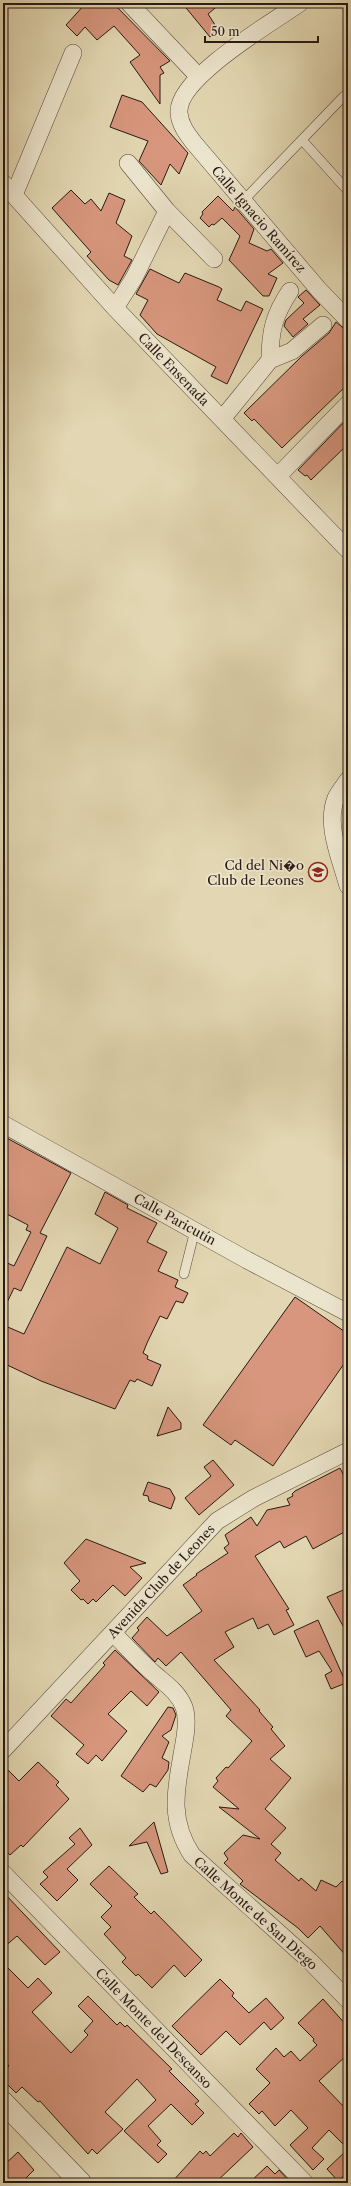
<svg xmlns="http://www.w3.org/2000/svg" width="351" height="2186" font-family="'Libre Caslon Text',serif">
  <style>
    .building { fill: #d7967d; stroke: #291912 }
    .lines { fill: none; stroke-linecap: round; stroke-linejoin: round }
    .service-casing { stroke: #57483a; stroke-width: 10 }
    .minor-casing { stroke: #57483a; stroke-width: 18 }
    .tertiary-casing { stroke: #57483a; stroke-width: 22 }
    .service { stroke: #ece5cd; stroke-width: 9 }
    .minor { stroke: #ece5cd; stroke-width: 17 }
    .tertiary { stroke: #ece5cd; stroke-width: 21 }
    .labels { text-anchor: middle; stroke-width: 3.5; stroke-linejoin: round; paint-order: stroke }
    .street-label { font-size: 13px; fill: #291912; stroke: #ece5cd }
    .poi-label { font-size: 13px; fill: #291912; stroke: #ece5cd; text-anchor: end }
  </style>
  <rect width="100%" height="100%" fill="#e2d7b2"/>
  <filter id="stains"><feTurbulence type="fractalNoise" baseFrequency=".005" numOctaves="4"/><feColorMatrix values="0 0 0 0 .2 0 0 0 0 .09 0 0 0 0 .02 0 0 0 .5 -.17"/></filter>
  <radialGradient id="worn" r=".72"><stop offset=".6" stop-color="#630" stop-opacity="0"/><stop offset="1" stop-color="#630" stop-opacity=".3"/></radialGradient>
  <path class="building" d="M86,3H113L170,61L160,67L164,73L160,75V104L130,62L140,55L114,26L97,40L85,27L77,36L66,25Z
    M182,3H221L208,14L219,31L210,37Z
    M122,95L142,102L188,153L179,174L170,164L161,185L139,161L148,141L110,127Z
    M71,190L85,204L91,199L101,211L109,193L125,200L116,223L132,236L124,256L132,260L118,285L109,280L87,256L91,252L52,208Z
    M218,196L233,211L235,207L254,229L249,243L267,251L271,249L283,263L268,274L277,278L269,296H263L229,260L240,236L222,218L214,225L212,224L209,227L200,218L203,214L202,212Z
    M150,269L179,283L185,273L219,287L222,289L217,300L241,311L246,301L263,309L227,384L211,376L216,367L157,334L140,315L148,300L136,294Z
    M306,290L320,305L303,319L308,324L293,337L284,326L286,320L304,303L298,297Z
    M336,322L348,332V384L282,448L254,419L252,421L244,413L302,356L329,333Z
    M348,418V444L311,480L307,475L305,476L298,470Z
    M3,1136L71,1173L40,1233L47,1236L21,1291L14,1288L3,1311V1261L14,1266L31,1232L26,1230L28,1225L3,1212Z
    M105,1192L128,1205L127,1208L157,1223L147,1242L167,1252L158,1271L178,1280L175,1287L188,1293L183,1303L176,1301L167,1319L160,1316L147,1343L143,1353L148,1356L147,1359L161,1365L152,1386L137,1379L135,1382L130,1380L115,1409L41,1381L3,1363V1325L24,1334L67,1247L100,1264L118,1228L95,1214Z
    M295,1297L348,1334V1358L273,1466L235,1440L231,1445L203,1425Z
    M168,1407L181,1423V1429L157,1436Z
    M213,1460L234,1485L199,1515L185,1498L211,1476L204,1467Z
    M340,1468L344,1476L348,1474V1530L313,1549L306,1536L284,1548L280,1541L255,1556L289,1609L286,1610L294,1625L274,1635L268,1624L258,1629L253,1618L225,1632L234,1647L214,1660L260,1710L259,1711L273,1727L271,1729L285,1746L270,1759L291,1778L265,1809L286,1828L271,1844L281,1853L275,1860L299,1881L301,1878L316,1891L321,1880L336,1887L342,1881L348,1887V1958L320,1926L308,1938L298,1928L240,1884L243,1881L224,1863L228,1859L224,1853L243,1835L260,1839L219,1807L239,1809L213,1787L218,1781L216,1778L226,1767L228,1768L252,1741L226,1716L231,1710L181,1652L166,1666L158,1658L155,1662L132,1638L139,1630L137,1628L147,1617L167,1636L202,1611L183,1585L197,1575L196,1574L228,1553L224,1548L229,1544L225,1535L251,1517L257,1526L267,1510L290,1505L287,1499L293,1496L292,1494L295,1491Z
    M148,1482L170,1489L175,1498L171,1509L149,1501L148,1496L143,1495Z
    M86,1539L146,1563L130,1567L142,1578L125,1596L113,1585L96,1602L93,1599L88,1604L83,1599L81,1600L71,1590L80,1581L64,1563Z
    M348,1588V1635L327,1597Z
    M318,1620L346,1683L331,1689L325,1675L332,1671L319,1651L306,1657L294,1631Z
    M115,1650L159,1692L147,1706L131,1691L108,1714L127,1731L102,1761L96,1755L88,1764L76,1754L84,1745L51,1716L66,1699L71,1703L105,1665L103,1663Z
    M168,1707L173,1708L176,1715L171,1730L162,1736L169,1742L162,1758L169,1762L168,1770L156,1787L150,1784L143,1792L121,1776Z
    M38,1762L59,1782L56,1785L69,1799L23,1847L21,1845L10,1855L3,1848V1765L19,1781Z
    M154,1822L168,1872L161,1874L147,1842L129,1846Z
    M80,1828L92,1845L67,1869L78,1880L57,1901L40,1884L48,1877L43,1872L75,1844L69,1838Z
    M109,1866L138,1894L134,1897L151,1914L154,1911L202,1960L185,1977L174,1965L152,1988L138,1974L136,1976L122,1962L126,1958L104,1934L111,1927L101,1917L112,1906L90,1884Z
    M3,1892L60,1952L45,1965L17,1936L3,1948Z
    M3,1963L28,1988L38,1978L52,1993L32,2012L71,2053L88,2035L84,2031L93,2021L78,2006L88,1996L117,2025L120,2022L125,2027L127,2025L172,2069L169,2071L199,2101L195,2104L204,2113L192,2125L171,2104L148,2126L161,2141L157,2145L167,2154L158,2163L124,2131L156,2100L137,2079L105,2112L123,2129L97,2154L92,2149L88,2154L40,2101L38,2102L22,2087L16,2093L3,2080V2071L9,2066L3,2059Z
    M220,1979L234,1993L232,1996L249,2013L266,1998L284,2018L271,2030L264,2022L240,2045L226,2031L201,2055L172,2026Z
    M323,1999L348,2027V2054L319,2081L348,2111V2172L338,2181L327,2169L348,2149L329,2130L312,2148L324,2159L313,2170L290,2145L308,2128L291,2110L275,2126L262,2111L259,2114L249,2104L270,2083L256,2069L276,2048L284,2057L291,2051L300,2061L317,2045L313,2041L314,2039L298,2023Z
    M234,2133L238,2137L241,2133L253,2147L215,2183H171L200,2151L203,2154L206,2151L210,2156Z
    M18,2152L34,2170L21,2183H3V2166Z
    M267,2166L275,2174L279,2170L291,2183H249Z"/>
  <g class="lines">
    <defs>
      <path id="service" d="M302,140L348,191
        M243,201L344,96
        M184,1274L195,1230"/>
      <path id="minor" d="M129,3L198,76
        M300,3C273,22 176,78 179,113C180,125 187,134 194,143L319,290L348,320
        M128,163L167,211L214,259
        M3,183L115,308L348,550
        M14,195L73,53
        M115,308L134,278L167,211
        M270,360C270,331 274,315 290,291
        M222,419L270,360L292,351L323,325
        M278,476L348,404
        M348,780C344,786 339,792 336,798C325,825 341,860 348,886
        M3,1124L247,1260L348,1313
        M113,1633C126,1646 138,1660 152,1672C164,1683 178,1691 184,1707C188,1718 186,1732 184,1743C177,1785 167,1817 192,1855L310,1961L348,2000
        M3,1750L217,1521L254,1498L348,1451
        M3,1873L305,2183"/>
      <path id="tertiary" d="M3,2102L81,2183"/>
    </defs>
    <use href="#service" class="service-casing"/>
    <use href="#minor" class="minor-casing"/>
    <use href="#tertiary" class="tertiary-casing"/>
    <use href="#service" class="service"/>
    <use href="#minor" class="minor"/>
    <use href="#tertiary" class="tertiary"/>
  </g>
  <defs>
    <symbol id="school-ring" viewBox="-11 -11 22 22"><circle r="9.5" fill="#ece5cd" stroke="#8f2418" stroke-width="1.5"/><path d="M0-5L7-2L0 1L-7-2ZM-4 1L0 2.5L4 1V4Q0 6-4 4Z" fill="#8f2418"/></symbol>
  </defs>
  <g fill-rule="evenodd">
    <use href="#school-ring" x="307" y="861" width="22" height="22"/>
  </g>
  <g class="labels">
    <g class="street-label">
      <text transform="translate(259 219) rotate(49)" y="5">Calle Ignacio Ramírez</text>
      <text transform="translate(174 369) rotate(46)" y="5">Calle Ensenada</text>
      <text transform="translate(175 1219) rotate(29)" y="5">Calle Paricutín</text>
      <text transform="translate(161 1581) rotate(-47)" y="5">Avenida Club de Leones</text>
      <text transform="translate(256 1913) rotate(42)" y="5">Calle Monte de San Diego</text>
      <text transform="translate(154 2028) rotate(46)" y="5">Calle Monte del Descanso</text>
    </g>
    <g class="poi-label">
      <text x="304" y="870">Cd del Ni�o<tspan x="304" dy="15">Club de Leones</tspan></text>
    </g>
  </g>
  <rect width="351" height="2186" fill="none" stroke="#e2d7b2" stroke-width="16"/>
  <rect x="4" y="4" width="343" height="2178" fill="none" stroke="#291912" stroke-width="2"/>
  <rect x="8" y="8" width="335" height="2170" fill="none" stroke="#291912"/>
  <path d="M205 36v6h113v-6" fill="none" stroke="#291912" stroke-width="2"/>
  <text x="211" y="36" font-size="12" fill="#291912" stroke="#ece5cd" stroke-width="3" paint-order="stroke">50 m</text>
  <rect width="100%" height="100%" filter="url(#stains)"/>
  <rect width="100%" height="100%" fill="url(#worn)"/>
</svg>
